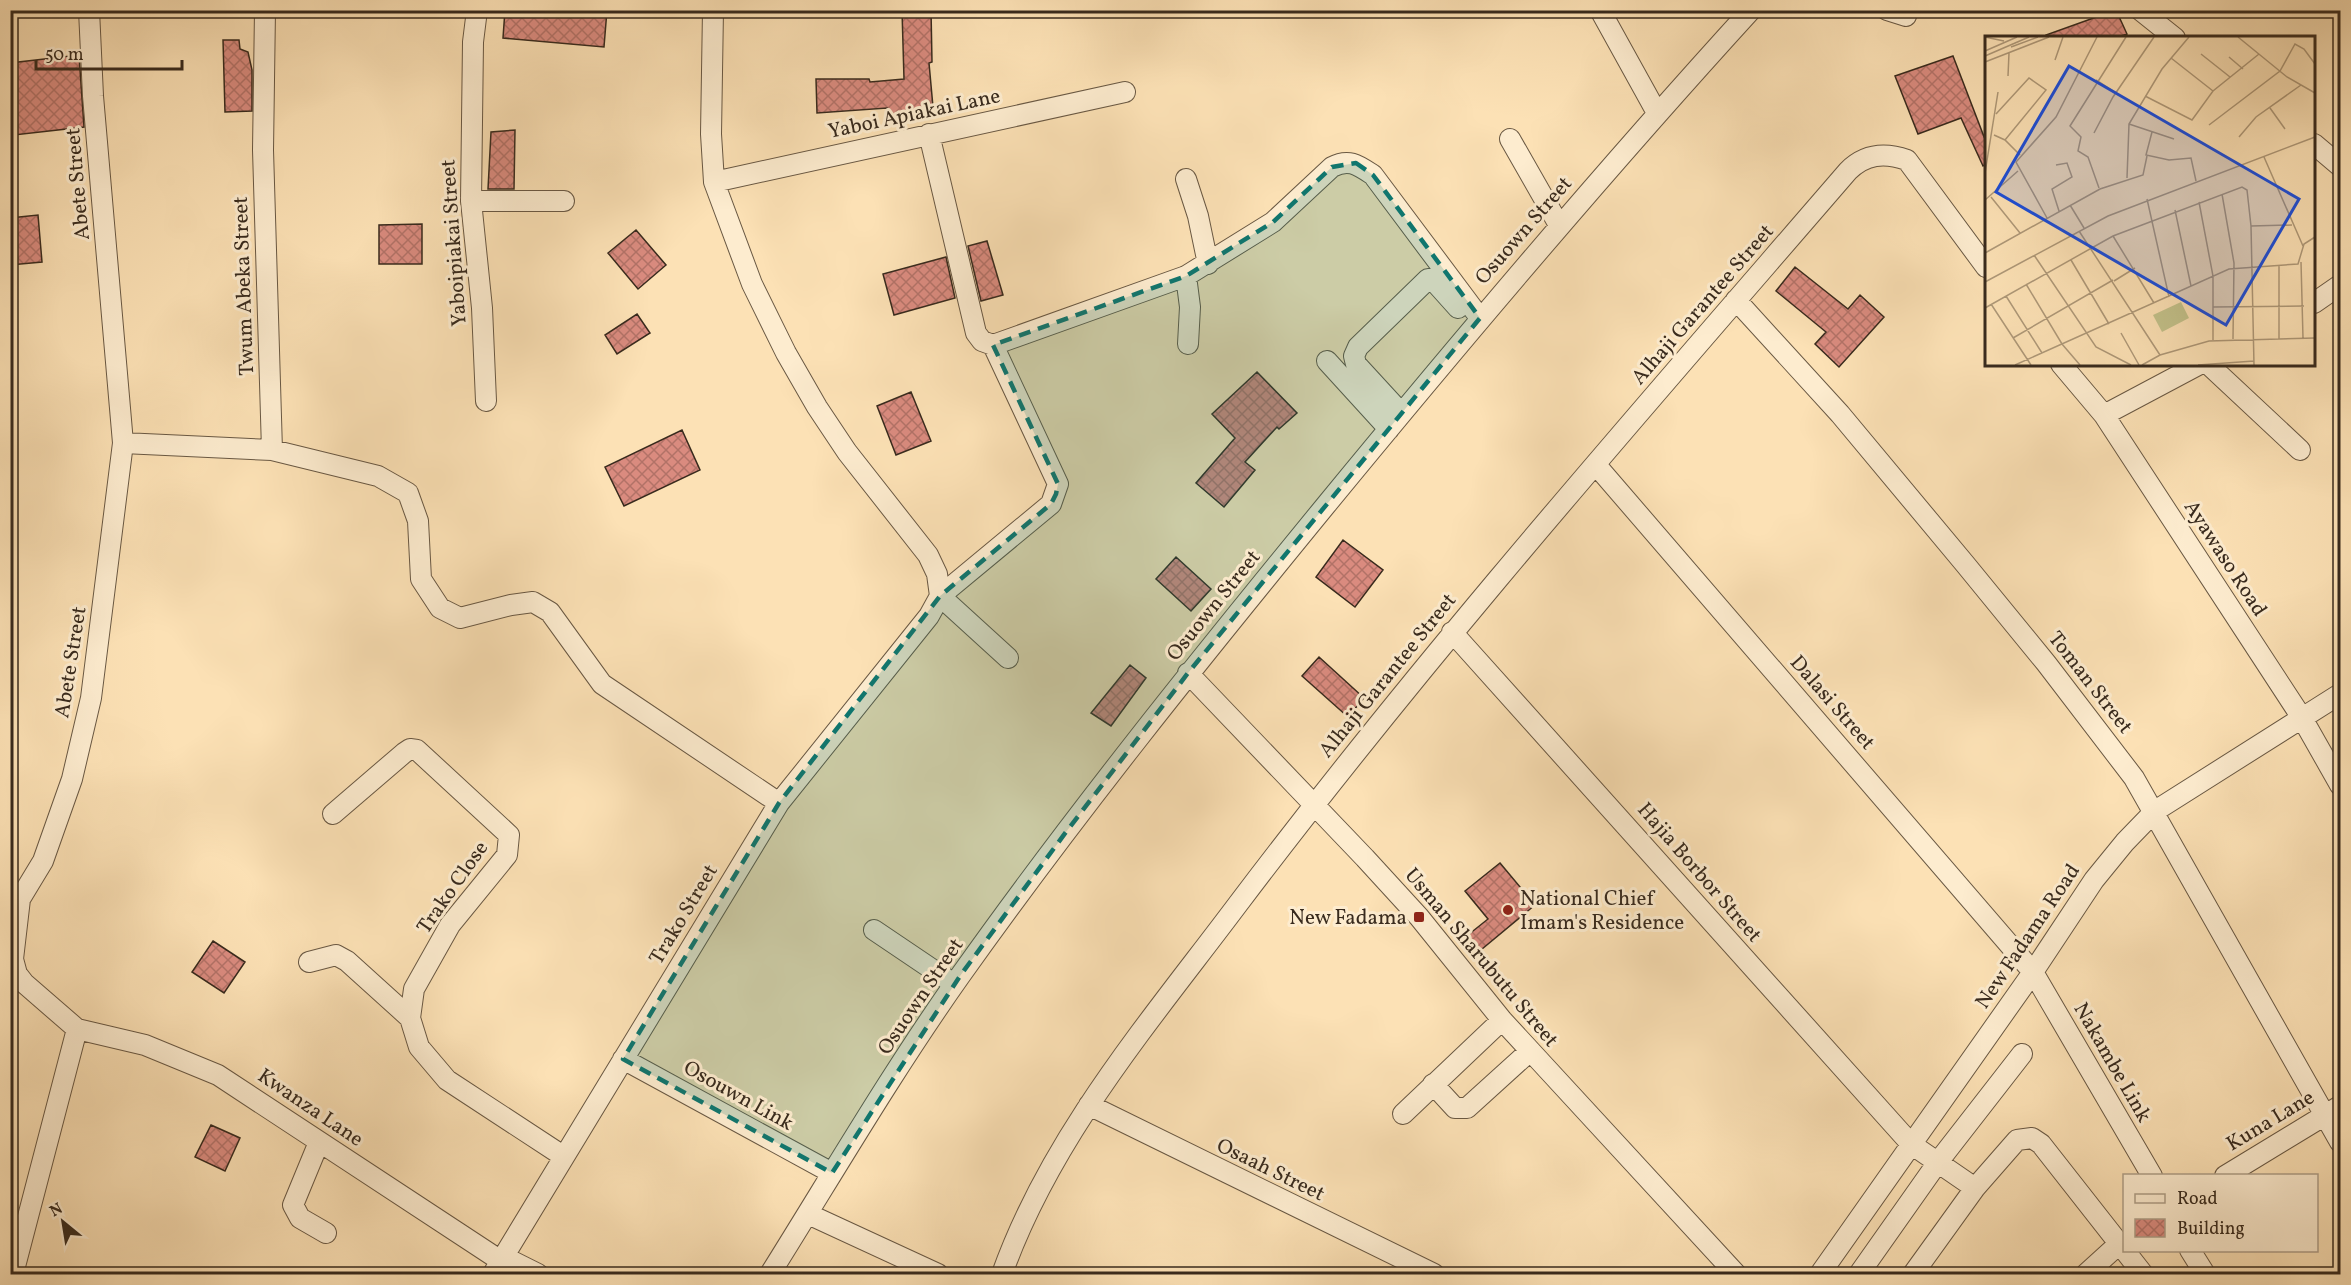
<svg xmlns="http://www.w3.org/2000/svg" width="2351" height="1285" font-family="Vollkorn,serif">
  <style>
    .building { fill: url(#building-cross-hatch); stroke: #382a1d; stroke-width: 1.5 }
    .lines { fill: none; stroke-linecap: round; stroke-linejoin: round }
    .minor-casing { stroke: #695843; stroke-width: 22 }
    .minor { stroke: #fdeccf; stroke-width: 20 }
    .marked { fill: #0f766e; fill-opacity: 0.2; stroke: #0f766e; stroke-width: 4.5; stroke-dasharray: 12 8; stroke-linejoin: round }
    .poi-dot { fill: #8f2418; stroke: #fdeccf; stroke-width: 2 }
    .labels { text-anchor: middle; stroke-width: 6; stroke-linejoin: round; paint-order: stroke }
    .street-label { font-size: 21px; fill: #382a1d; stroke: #fdeccf }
    .poi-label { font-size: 21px; fill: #382a1d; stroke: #fdeccf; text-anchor: start }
    .inset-road { fill: none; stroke: #ae9878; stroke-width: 1.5 }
    .view { fill: #1d4ed8; fill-opacity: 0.15; stroke: #1d4ed8; stroke-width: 3 }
    .inset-edge { fill: none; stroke: #382a1d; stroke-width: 3 }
  </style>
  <defs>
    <pattern id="building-cross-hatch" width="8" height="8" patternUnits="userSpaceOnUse" patternTransform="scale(1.5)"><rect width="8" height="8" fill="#da8b7f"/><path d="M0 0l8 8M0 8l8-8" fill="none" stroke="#b27267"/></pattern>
  </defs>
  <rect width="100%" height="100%" fill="#fce1b5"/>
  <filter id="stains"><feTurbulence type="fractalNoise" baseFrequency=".00333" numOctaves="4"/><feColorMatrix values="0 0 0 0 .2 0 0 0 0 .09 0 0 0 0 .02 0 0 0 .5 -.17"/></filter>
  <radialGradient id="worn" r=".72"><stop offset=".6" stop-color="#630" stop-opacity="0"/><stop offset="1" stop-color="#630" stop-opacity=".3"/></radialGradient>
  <path class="building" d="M505,10H607L604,47L503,38Z
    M902,10H931L932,62L929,63L934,118L888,122L887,108L817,113L816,79H869L870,82L904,79Z
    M2116,10L2127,34L2116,38H2046V35Z
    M223,40H239L240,49L248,52L252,70V111L225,112Z
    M79,55L84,127L14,135L10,63Z
    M1953,56L1986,142V164L1983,166L1961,118L1918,134L1895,76Z
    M515,130L514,189H488L491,132Z
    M38,215L42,262L10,265V218Z
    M422,224V264H379V225Z
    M636,230L666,265L638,289L608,253Z
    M987,241L1003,295L981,301L968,246Z
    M946,257L955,298L894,315L883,274Z
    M1795,267L1848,309L1860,295L1884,317L1839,367L1815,344L1826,332L1776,291Z
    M637,314L650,333L617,354L605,335Z
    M1257,372L1297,413L1279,429L1277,427L1245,462L1255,470L1224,507L1196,483L1235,438L1212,414Z
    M911,392L931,441L896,455L877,406Z
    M682,430L700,470L624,506L605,467Z
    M1343,540L1383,570L1355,607L1316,577Z
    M1176,557L1211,589L1191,611L1156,579Z
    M1319,657L1364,698L1348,717L1302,676Z
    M1130,665L1146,678L1111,726L1091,713Z
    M1500,863L1535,905L1476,954L1463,939L1488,919L1465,891Z
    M213,941L245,962L224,993L192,972Z
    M211,1125L240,1138L225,1171L195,1157Z"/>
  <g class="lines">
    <defs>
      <path id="minor" d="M89,10L93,96L123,443L91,698L72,779L43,861L20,899L13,959L17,974L24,983L77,1029L145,1045L218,1075L501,1261
        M265,10L263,150L272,450L378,476L408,493L418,521L421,579L440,608L460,618L511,605L533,602L550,612L602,684L779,803
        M477,10L473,42L471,201L482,308L486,401
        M713,10L711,134L714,182L752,284L786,353L817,407L847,452L928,555L937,574L940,596
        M1600,10L1657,113
        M1887,10L1906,16
        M2140,10L2175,38
        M929,134L976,333L982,341L993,345L1186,276L1273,222L1332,167C1349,158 1358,165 1373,175L1480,318
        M1510,139L1559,225
        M2314,144L2340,166
        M1186,179L1198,216L1208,264
        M714,182L1125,92
        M471,201H564
        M1186,276L1190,307L1188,344
        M1736,300L1840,414L1965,564L2046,663L2134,778L2340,1142
        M2314,303L2340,285
        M1327,361L1389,429
        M2061,364L2104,415L2302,718L2340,785
        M2208,364L2300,450
        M1401,413L1356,364L1354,356L1358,347L1428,279H1432L1458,308
        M2104,415L2200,364
        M123,443L272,450
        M1596,465L2033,972L2152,1176
        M940,596L1008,658
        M1452,632L1911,1144L1975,1188
        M1188,673L1365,858L1419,917L1502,1020L1736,1274
        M333,814L404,753L410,749L417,750L509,835L507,855L450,925L414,989L410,1018L419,1047L447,1080L563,1156
        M874,930L954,984
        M309,962L336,955L347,961L410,1018
        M623,1059L832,1173
        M1433,1084L1455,1108H1467L1530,1051
        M1089,1105L1434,1274
        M1403,1114L1502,1020
        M319,1142L293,1205L300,1218L326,1233
        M2225,1176L2340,1106
        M808,1214L938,1274
        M2190,1250L2205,1274
        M504,1257L538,1274
        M13,1274L77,1029
        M493,1274L779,803L929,616L940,596L1051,504L1058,484L993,345
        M770,1274C832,1175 892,1072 960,976C1075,814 1200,659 1326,505C1464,337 1604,171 1751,10
        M1002,1274C1051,1136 1151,1020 1238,904C1430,650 1640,412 1848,171C1865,154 1884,152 1907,160L1986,267
        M1820,1274L2033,972L2094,880L2125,842L2155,811L2340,694
        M1859,1274L1938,1162L2022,1054
        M1913,1274L1975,1188L2017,1140L2032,1138L2041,1144L2143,1274
        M2086,1274L2119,1244"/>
    </defs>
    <use href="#minor" class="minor-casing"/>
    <use href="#minor" class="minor"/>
  </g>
  <path class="marked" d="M1356,163L1373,175L1480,318L1188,673L1066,832L960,976L832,1173L623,1059L779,803L940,596L1051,504L1056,494L1058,484L993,345L1186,276L1273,222L1332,167Z"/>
  <g class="poi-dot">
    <circle cx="1508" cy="910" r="6"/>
    <rect x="1413" y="911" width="12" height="12" rx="3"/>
  </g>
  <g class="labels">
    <g class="street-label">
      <text transform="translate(914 113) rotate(-12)" y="7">Yaboi Apiakai Lane</text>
      <text transform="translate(77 184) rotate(-95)" y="7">Abete Street</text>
      <text transform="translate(1523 230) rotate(-49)" y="7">Osuown Street</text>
      <text transform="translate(453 243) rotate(-94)" y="7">Yaboipiakai Street</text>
      <text transform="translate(243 286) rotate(-92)" y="7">Twum Abeka Street</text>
      <text transform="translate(1702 304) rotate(-49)" y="7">Alhaji Garantee Street</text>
      <text transform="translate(2226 558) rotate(57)" y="7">Ayawaso Road</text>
      <text transform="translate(1213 605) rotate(-51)" y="7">Osuown Street</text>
      <text transform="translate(70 662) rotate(-81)" y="7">Abete Street</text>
      <text transform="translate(1387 675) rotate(-51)" y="7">Alhaji Garantee Street</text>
      <text transform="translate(2091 682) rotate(52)" y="7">Toman Street</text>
      <text transform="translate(1833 702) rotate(49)" y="7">Dalasi Street</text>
      <text transform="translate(1700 872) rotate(49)" y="7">Hajia Borbor Street</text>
      <text transform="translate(452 887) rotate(-55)" y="7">Trako Close</text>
      <text transform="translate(683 914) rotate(-59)" y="7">Trako Street</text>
      <text transform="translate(2027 936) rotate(-56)" y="7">New Fadama Road</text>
      <text transform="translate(1482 957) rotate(50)" y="7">Usman Sharubutu Street</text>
      <text transform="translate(920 996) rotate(-56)" y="7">Osuown Street</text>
      <text transform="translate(2113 1062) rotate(60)" y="7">Nakambe Link</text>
      <text transform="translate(739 1095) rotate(29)" y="7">Osouwn Link</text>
      <text transform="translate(311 1107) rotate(34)" y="7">Kwanza Lane</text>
      <text transform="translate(2270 1120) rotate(-31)" y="7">Kuna Lane</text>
      <text transform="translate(1271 1169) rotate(26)" y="7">Osaah Street</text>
    </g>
    <g class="poi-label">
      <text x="1520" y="905">National Chief<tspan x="1520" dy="24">Imam's Residence</tspan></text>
      <text x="1407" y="924" text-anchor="end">New Fadama</text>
    </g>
  </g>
  <g transform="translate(1985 36)">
    <rect width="330" height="330" fill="#fce1b5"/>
    <path d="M196,266L204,282L177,296L168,279Z" fill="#c3c28b"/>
    <path class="inset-road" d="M0,1L19,5M253,1L302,41L330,57M26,11L53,1M0,15L32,1M216,18L245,41M0,20L44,1M244,21L258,33M186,22L228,55M70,24L78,1M0,26L64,1M23,40L24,17M111,44L131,57M160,60L207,84L228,55L274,18M285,72L300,93M11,78L44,42L61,54L20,104M144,88L189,103M224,89L295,35L310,8L319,13L330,28M167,96L161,119L184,124L206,122L211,145M109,97L128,61L169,1M9,99L20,104L35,119M254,101L271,81L316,49M279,121L318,210M71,129L82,127L87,141L67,153L74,175M0,137L13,56M142,142L144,88L177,33L204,1M114,152L103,121L93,115L96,101L85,90L141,1M237,158L249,227L248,303M6,161L35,197M162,163L184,261M0,164L33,135M214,166L228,240V304M85,169L99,192M190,174L206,250M62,182L31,126L71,81L112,1M266,190L307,189M94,195L175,319M128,200L169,267M0,217L115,153L158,139L162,120M49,219L111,311L146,329M86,224L124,288M316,226L318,302M129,245L150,232M0,246L123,180L330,101M41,248L77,308L95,329M21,260L57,317M6,268L46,329M228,271L319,270M0,272L128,200L257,151L262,154L266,190L269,329M136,297L154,329M28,302L128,244M294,303V230M30,329L244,233L313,228L319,208L330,201M157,329L175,319L224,305L330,302M213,329L269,325"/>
    <path class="view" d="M84,30L314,163L241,289L11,156Z"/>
    <rect width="330" height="330" class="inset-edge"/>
  </g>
  <rect width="2351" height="1285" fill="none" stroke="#fce1b5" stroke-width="36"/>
  <rect x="12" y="12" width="2327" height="1261" fill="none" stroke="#382a1d" stroke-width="3"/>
  <rect x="18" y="18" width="2315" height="1249" fill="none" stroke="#382a1d" stroke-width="1.5"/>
  <rect x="2123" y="1174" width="195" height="78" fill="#fdeccf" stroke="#ae9e88" stroke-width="1.5"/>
  <rect x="2135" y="1194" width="30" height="9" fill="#fdeccf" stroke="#ae9e88" stroke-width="1.5"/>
  <text x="2177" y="1204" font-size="18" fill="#382a1d">Road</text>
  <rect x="2135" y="1219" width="30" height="18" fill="url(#building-cross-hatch)" stroke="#ae9e88" stroke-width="1.5"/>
  <text x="2177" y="1234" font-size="18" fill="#382a1d">Building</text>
  <g transform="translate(63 1222) rotate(330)" stroke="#fdeccf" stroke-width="4.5" paint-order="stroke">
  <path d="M0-4.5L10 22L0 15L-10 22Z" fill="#382a1d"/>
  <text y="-9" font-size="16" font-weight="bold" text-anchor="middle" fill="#382a1d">N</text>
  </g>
  <path d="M36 60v9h146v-9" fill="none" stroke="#382a1d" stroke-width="3"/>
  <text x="45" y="60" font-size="18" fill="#382a1d" stroke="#fdeccf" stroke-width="4.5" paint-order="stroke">50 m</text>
  <rect width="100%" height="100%" filter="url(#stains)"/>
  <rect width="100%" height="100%" fill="url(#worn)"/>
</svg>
